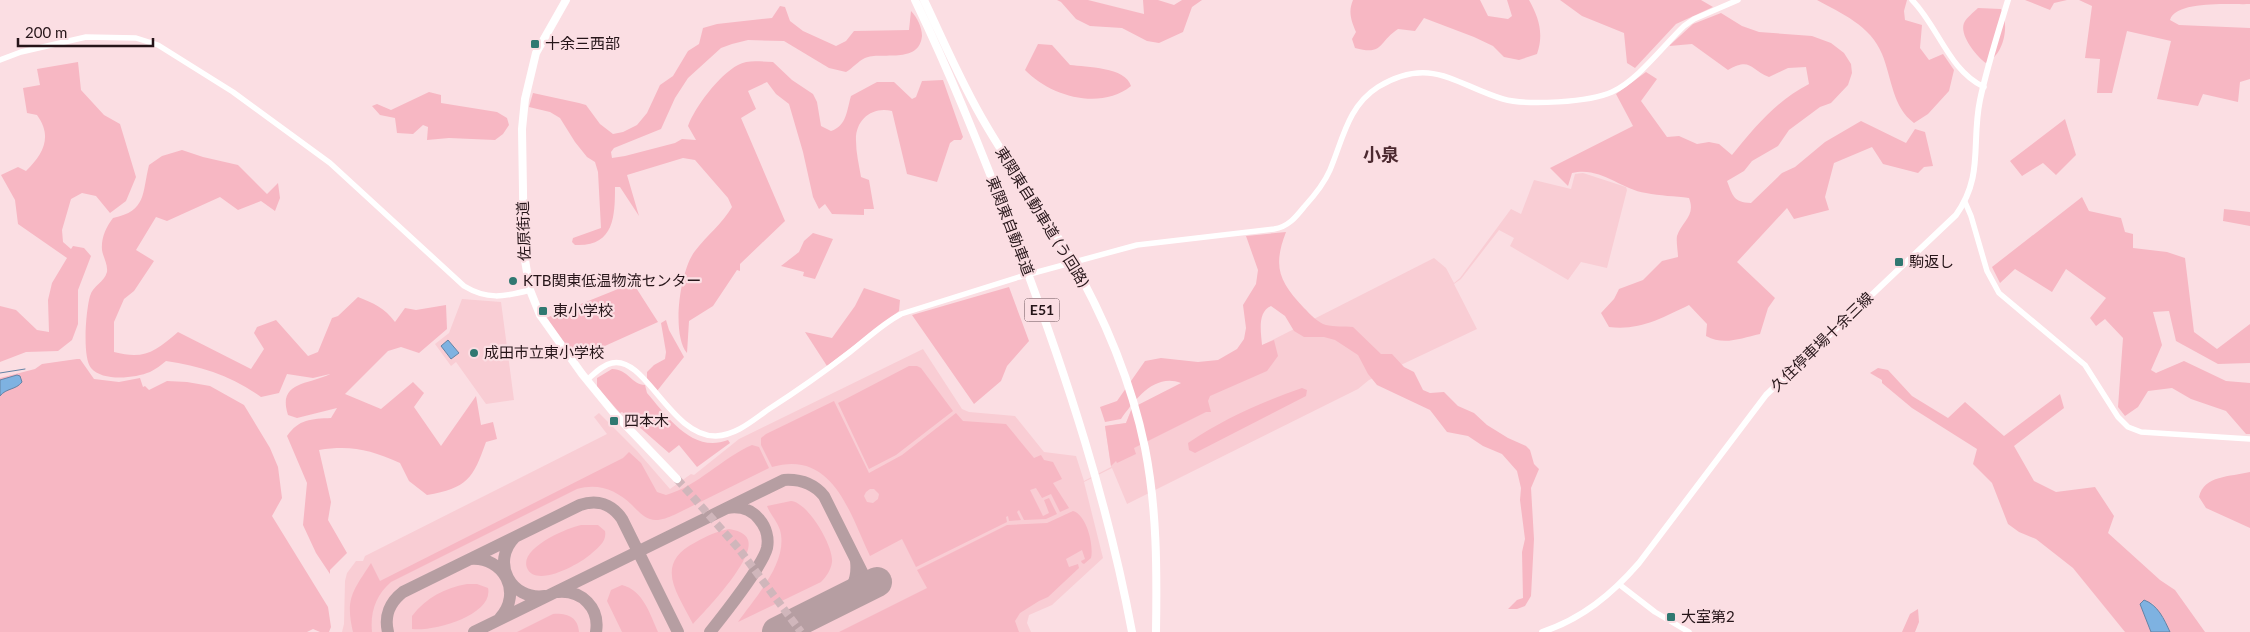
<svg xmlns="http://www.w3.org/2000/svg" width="2250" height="632" font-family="Lato,'Noto Sans JP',sans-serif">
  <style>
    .built { fill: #f9cdd4 }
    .green { fill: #f7b7c3; fill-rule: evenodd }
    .water { fill: #7eb2e1; stroke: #6483a5 }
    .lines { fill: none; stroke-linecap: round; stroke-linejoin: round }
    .stream { stroke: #6483a5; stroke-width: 1 }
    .taxiway { stroke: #b69ea2; stroke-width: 12 }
    .runway { stroke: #b69ea2; stroke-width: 30 }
    .trunk-tunnel { stroke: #d0b6bb; stroke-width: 8; stroke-dasharray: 8 4; stroke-linecap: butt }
    .tertiary { stroke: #fff; stroke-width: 5.5 }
    .secondary { stroke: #fff; stroke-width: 6 }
    .trunk { stroke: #fff; stroke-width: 8 }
    .motorway { stroke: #fff; stroke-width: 8 }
    .poi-dot { fill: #307871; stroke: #fbdee3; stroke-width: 2 }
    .labels { text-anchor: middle; stroke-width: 4.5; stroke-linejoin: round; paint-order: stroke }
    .shield { fill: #fbdee3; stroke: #665156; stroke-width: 1 }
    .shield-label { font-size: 14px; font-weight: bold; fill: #261519 }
    .poi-label { font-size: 15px; fill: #261519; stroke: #fbdee3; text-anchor: start }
    .street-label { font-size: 15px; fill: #261519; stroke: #fbdee3 }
    .quarter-label { font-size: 18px; font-weight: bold; fill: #4d2a31; stroke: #fbdee3 }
  </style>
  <rect width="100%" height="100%" fill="#fbdee3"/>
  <path class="built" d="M1583,173L1626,187L1627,190L1607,268L1581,262L1568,280L1510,246L1514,238L1499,230L1461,279L1454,284L1477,329L1369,380L1358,389L1127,504L1112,468L1084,482L1103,558L1052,605L1029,615L1027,623L1031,632H342L344,624L345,581L347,573L356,561H363L365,556L607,434L594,417L599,413L637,451L670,489L691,474L694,475L739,439L923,349L962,409L969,412L1015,416L1044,452L1076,456L1084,481L1111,467L1105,426L1126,423L1132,408L1186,384L1434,258L1446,268L1454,283L1460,278L1511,209L1521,214L1534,180L1571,189L1575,174Z
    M462,299L501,302L514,400L486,404L456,362L451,366L435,344L449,333Z"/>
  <path class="green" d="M1057,0H1088L1144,14L1143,0H1158L1174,5L1182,0H1202L1192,7L1183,32L1159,43L1147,41L1122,28L1090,26L1076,19L1061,2Z
    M1353,0H1480L1488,16L1508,19L1512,16L1507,0H1529C1539,18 1544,34 1537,54L1519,60L1504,57L1493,46L1474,37L1424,18L1415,31L1398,29C1378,42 1384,56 1355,48L1352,39L1356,32C1351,20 1348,12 1353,0Z
    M1560,0H1701L1713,7L1676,24L1635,68L1627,63L1624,33L1582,16Z
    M1817,0H1907L1904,11L1905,20L1922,25L1920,48L1929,60L1943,54L1954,70L1949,91L1928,114L1914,123C1892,107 1892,78 1882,54C1871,26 1841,13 1817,0Z
    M2025,0H2067L2054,3L2050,10Z
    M2079,0H2250V4C2232,5 2176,0 2170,20L2179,25L2250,28V79L2240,82L2238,102L2203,94L2198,106L2157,99L2171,41L2127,31L2112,93H2097L2100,59L2085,58L2092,6Z
    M780,6L785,7L790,21L803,31L836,46L846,41L854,31L909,30L911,11C917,17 922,27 922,36C919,65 881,51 865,58C857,62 853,68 846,72L829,68L784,41L748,40L732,44L721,48L688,78L675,98L661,129L614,148L611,152L612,158L625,156L675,143L682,139L696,140L688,126C695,107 719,75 738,65C748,59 762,62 773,62L792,80L813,94L817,102L821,126L831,131C847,126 847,109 851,96L877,82H894L912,99L916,97L922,81L943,80L963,137L961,140H954L950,143L937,182L907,174L892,111C872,106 855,120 856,141C856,153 859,165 861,177L869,180L874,209H864V215L832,214L825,204L819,209L813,197L803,152L789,104L776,94L767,82L748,91L756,109L741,118L785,221L740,264V271L737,270L713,306L689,321L687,353C671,334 680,270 695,251C707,235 722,224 732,207L728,198L695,160L683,158L627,175L639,216L620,187H615C615,217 614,247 575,245L572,242L573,238L601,228L598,172L595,162L587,157L575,142L560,118L550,112L529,107L533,93L579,103L586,105L600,124L613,134L623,132L637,125L647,113L660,85L673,76L688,51L699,44L703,28L717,24L772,18Z
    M1978,8L2001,9C2010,25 2004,55 1986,63C1977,57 1959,35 1964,23C1967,17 1973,13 1978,8Z
    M1721,13L1742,26L1759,32L1812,36L1831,43L1844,53L1851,64L1852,73L1848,85L1831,103L1820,107L1789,130L1778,146L1752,161L1744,171L1727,181C1733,196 1733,202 1751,203L1782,173L1795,167L1825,142L1861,121L1906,143L1915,129L1925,132L1933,166L1924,167L1918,173L1883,164L1872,147L1834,163L1825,197L1829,210L1794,219L1787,208L1737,262L1775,298L1768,308L1760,334C1741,338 1724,346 1706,336L1707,324L1689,305C1662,318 1639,331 1609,327L1601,313L1614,299L1619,289L1643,280L1662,261L1678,257C1678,251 1676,242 1677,236C1682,221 1696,216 1689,198C1675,196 1660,196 1646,193C1620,189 1600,166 1572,173L1568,186L1550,168L1633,126L1616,94L1646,72L1657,79L1641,101L1667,137L1679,136L1697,144L1709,142L1719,144L1732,155C1755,127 1776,101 1809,84L1806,67L1788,68L1769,77C1749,69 1751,57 1728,70L1692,44L1669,46L1693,24Z
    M1038,44L1052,45L1070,65C1086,67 1126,67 1131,86C1100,111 1050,96 1025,70Z
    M78,62L81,90L104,115L120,124L136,177L126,201L110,213L96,196L82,193L71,199L62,230L63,242L71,249L73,246L84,248L91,256L78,290V324L72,340L58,351L26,352L0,362V306L16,310L37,330L49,332L48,300L52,283L67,258L18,224L15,200L1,175L18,167L26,171C43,154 53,137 37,115L27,113L23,88L40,85L37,69Z
    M429,92L441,95V103L497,112L507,118L509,125L503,134L495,140L449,138L427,140L428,127L423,125L413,134L397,133L395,118L380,115L372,106L377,104L391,110Z
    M2065,119L2076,155L2056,175L2043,163L2022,176L2010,161Z
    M182,150L203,157L238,165L267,194L278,183L280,198L275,211L261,201L238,210L220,197L167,221L156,217L136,250L154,261L134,291L124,299L114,322V352C144,360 155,352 178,332L251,369L264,349L254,333L257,327L276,320L308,356L318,352L332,318L338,316L358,297C373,303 385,308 395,322L405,308L416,310L446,305L447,329L419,353L401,347L388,351L345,394L381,409L413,382L424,393L414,407L441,446L476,396L481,425L493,422L497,439L486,442C473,479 467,488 427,495L409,481L400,463C370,450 352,445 319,450L331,502L328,520L347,553L330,570V574L316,553L303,525L307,483L287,436C299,419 311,419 331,418L337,408L297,418L288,415C277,381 309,385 330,374L313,378L287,374L279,393L261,397C232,376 201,366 166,361C161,365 156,369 150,372C135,378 103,382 91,368C82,357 86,310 90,296C93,285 104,283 107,272C108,264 103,257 102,250C101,238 106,227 113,218C147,211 142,193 149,165L162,156Z
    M2082,197L2089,211L2121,218L2125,232L2133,234V248L2167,252L2185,258L2194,332L2217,349L2250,324V363L2218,364L2176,341L2169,311L2153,312L2162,345L2151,370L2156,373L2184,361L2226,381L2250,383V434H2246L2226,411L2191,399L2172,388L2148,391L2138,407L2125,416L2118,407L2123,338L2105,319L2096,326L2090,318L2106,298L2066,269L2052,292L2015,269L2000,283L1992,267Z
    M2224,209L2250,212V226L2223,221Z
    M1286,232C1272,268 1280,282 1304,308C1310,314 1318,323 1326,325C1334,327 1344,326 1353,327L1381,354H1392L1404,367L1414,372L1423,390L1430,393L1444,392L1458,406L1474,413L1487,425L1508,438L1526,446L1530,450L1534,464L1539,469L1531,488L1534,539L1531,596L1525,606L1517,609H1508L1517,600L1523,598L1522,552L1525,539L1520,500L1521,488L1517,471L1502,454L1483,446L1468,436L1447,432L1430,410L1377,385L1368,374L1358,355L1335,340L1324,337H1304L1294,331L1285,316L1271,306C1257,312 1261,332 1262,345L1274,340L1278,356L1267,371L1210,396L1208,401L1211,412H1206L1134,448L1136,454L1117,463L1116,461L1111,466L1105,426L1126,423L1132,408L1181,383C1154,373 1135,400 1121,419L1105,422L1100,407L1117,401L1145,361L1161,358L1198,362L1218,360L1237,349L1244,339L1246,328L1243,305L1256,284L1258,270L1246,236Z
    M813,233L833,239L815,279L803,276L804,272L781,266L799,252L804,241Z
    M633,283L658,322L576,359L546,318Z
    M1009,287L1029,341L1007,366L1001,381L974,404L912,315Z
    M864,288L900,300L899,311L827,366L805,332L832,338L855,306Z
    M666,320L669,330L684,357L657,391L647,379V372L654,365L665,359L666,352L661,323Z
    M77,359H80L94,379L119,382L140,378L143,387L145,386L149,390L167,381L187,382L210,386L244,405L270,448L278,467L282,498L272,516L328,607L331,627L329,632H320L313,629L307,632H0V378L35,369L42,364Z
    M909,366H917L921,368L953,411L896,455L869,469L838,403Z
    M1878,368L1888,370L1912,396L1948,418L1965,402L2004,436L2060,394L2064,408L2014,446L2034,481L2056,492L2095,487L2114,516L2108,533L2160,580L2175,590L2205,632H2170L2163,617L2152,603L2148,624L2151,632H2125L2073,568L2036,539L2019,532L2008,524L1992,483L1973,464L1977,449L1912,408L1882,383V380L1870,373Z
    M612,369C628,369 632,385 645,385L647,393C667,416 692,454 728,440L730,443L697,467L679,445L669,453L622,412L620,413L597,387V378Z
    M1302,388L1307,390L1306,396L1195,453L1189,450L1188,443C1223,419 1262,402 1302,388Z
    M834,401L869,473L902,455L956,413L963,421L1006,424L1034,458L1041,455L1044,460L1053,462L1062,479L1053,483L1069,508L1060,512L1051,494L1042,498L1036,488L1030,490L1043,516L1049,513L1044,500L1049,498L1057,514L1046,519L1024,520L1019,510L1017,512L1021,520L1009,521L1008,516L1006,517L1007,522L916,567L902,539L870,556C850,514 833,449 772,467L761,445V438L766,434ZM870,489H874L879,494L878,499L873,503L867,502L864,496L866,492Z
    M752,445L759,447L769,468L674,515C667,518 657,522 650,519C643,517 637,510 632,505C616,490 599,483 577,489L391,582C376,595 370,612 372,632H353C345,598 353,591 371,563L380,581L623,458L629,452L641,463L657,492L666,495C698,486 722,458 752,445Z
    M2250,472V528L2206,508L2199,497C2204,475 2230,477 2250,472Z
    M791,501C808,502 834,547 832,562C831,570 826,577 821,582L738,622C755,597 789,562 780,530C777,521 770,514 767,506Z
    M1073,511C1087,515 1094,546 1091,558L1084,564L1082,563L1081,561L1085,559L1082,550L1066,559L1069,567L1078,564L1079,568L1048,597L1039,601L1020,613L1015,621L1019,632H839L927,588L917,570L1007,525L1047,523Z
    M581,525H598L605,531C607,541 599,547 592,553C582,563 536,589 527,568C519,548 567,528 581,525Z
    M729,529C736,530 746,533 748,540C755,559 706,610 693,624C677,592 653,564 696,542C707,536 717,531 729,529Z
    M467,584H477L488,588C494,615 433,632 412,629V616C426,598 444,588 467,584Z
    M622,585C643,590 650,614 658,632H622L607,601L611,590Z
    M1918,609L1919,622L1915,632H1902L1910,614Z
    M553,614C567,613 578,617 579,632H517Z"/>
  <path class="water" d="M448,340L459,353L451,359L441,346Z
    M17,375L20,376L22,382C16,390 6,388 0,396V380Z
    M2144,600C2158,605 2164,619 2170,632H2151L2140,604Z"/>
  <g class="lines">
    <path class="stream" d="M0,373L25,369"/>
    <path class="taxiway" d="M515,537C490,562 511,601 545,596
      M470,559C504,556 523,593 500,618
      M558,592C582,590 600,608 596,632
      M841,600C853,590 858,577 856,561
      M388,632C384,616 390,602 403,592L580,505C597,499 612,504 622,519L678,632
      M474,632L784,480C800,479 814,484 824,496L869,586
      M710,632C722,617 763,565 767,548C769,538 766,527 759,519C751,509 739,506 727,508"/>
    <path class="runway" d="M777,632L877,582"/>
    <path class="trunk-tunnel" d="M677,479L739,549L801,632"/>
    <path class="tertiary" d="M1912,0C1938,26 1949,71 1984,87
      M0,60L21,52L86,37L136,38L158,45L233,92L330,163L464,286C487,300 504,297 530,290
      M1965,202L1971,216L1987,271L1999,293L2085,365L2118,417L2128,427L2141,432L2250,439
      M587,380C594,374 602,365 612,363C645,355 671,437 716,436C737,435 753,420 769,409C797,391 824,372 850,352C867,339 882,324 901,314L1019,277L1137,245L1274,229C1288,227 1296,217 1304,207C1314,196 1324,184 1330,170C1343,139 1348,106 1378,87C1431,55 1456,85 1503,99C1527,106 1590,102 1612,92C1638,80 1663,46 1684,26L1694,19L1738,0
      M1620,585L1655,612L1689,632"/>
    <path class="secondary" d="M1542,632C1582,619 1612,594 1639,563L1766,395L1956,215C1984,176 1971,143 1980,100C1987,67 1998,33 2008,0"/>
    <path class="trunk" d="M566,0L536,53L525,99L522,129L524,254L530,290L540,315L582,374L613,412L677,479"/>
    <path class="motorway" d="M915,0C955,83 989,169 1021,255C1067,377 1108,503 1132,632
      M924,0C944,42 962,85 986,125C1011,168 1041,209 1067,252C1102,312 1131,380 1145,448C1157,509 1157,570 1156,632"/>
  </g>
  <g class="poi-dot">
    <rect x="530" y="39" width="10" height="10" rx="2.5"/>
    <rect x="1894" y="257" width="10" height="10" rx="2.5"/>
    <circle cx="513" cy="281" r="5"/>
    <rect x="538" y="306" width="10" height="10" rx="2.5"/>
    <circle cx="474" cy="353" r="5"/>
    <rect x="609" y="416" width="10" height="10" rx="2.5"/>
    <rect x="1666" y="612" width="10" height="10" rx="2.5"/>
  </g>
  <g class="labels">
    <rect class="shield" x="1024.5" y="298.5" width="35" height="23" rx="4"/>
    <g class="shield-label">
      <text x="1042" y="315">E51</text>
    </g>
    <g class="poi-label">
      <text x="545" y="49">十余三西部</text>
      <text x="1909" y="267">駒返し</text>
      <text x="523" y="286">KTB関東低温物流センター</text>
      <text x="553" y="316">東小学校</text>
      <text x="484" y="358">成田市立東小学校</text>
      <text x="624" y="426">四本木</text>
      <text x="1681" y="622">大室第2</text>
    </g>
    <g class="street-label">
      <text transform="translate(1042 217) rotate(58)" y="5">東関東自動車道 (う回路)</text>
      <text transform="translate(1010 226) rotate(69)" y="5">東関東自動車道</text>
      <text transform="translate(524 231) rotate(-92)" y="5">佐原街道</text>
      <text transform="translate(1822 342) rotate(-44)" y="5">久住停車場十余三線</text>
    </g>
    <g class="quarter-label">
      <text x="1381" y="161">小泉</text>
    </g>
  </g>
  <path d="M18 38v8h135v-8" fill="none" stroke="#261519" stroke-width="2.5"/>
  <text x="25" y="38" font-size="15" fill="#261519" stroke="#fbdee3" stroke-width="4" paint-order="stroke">200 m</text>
</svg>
